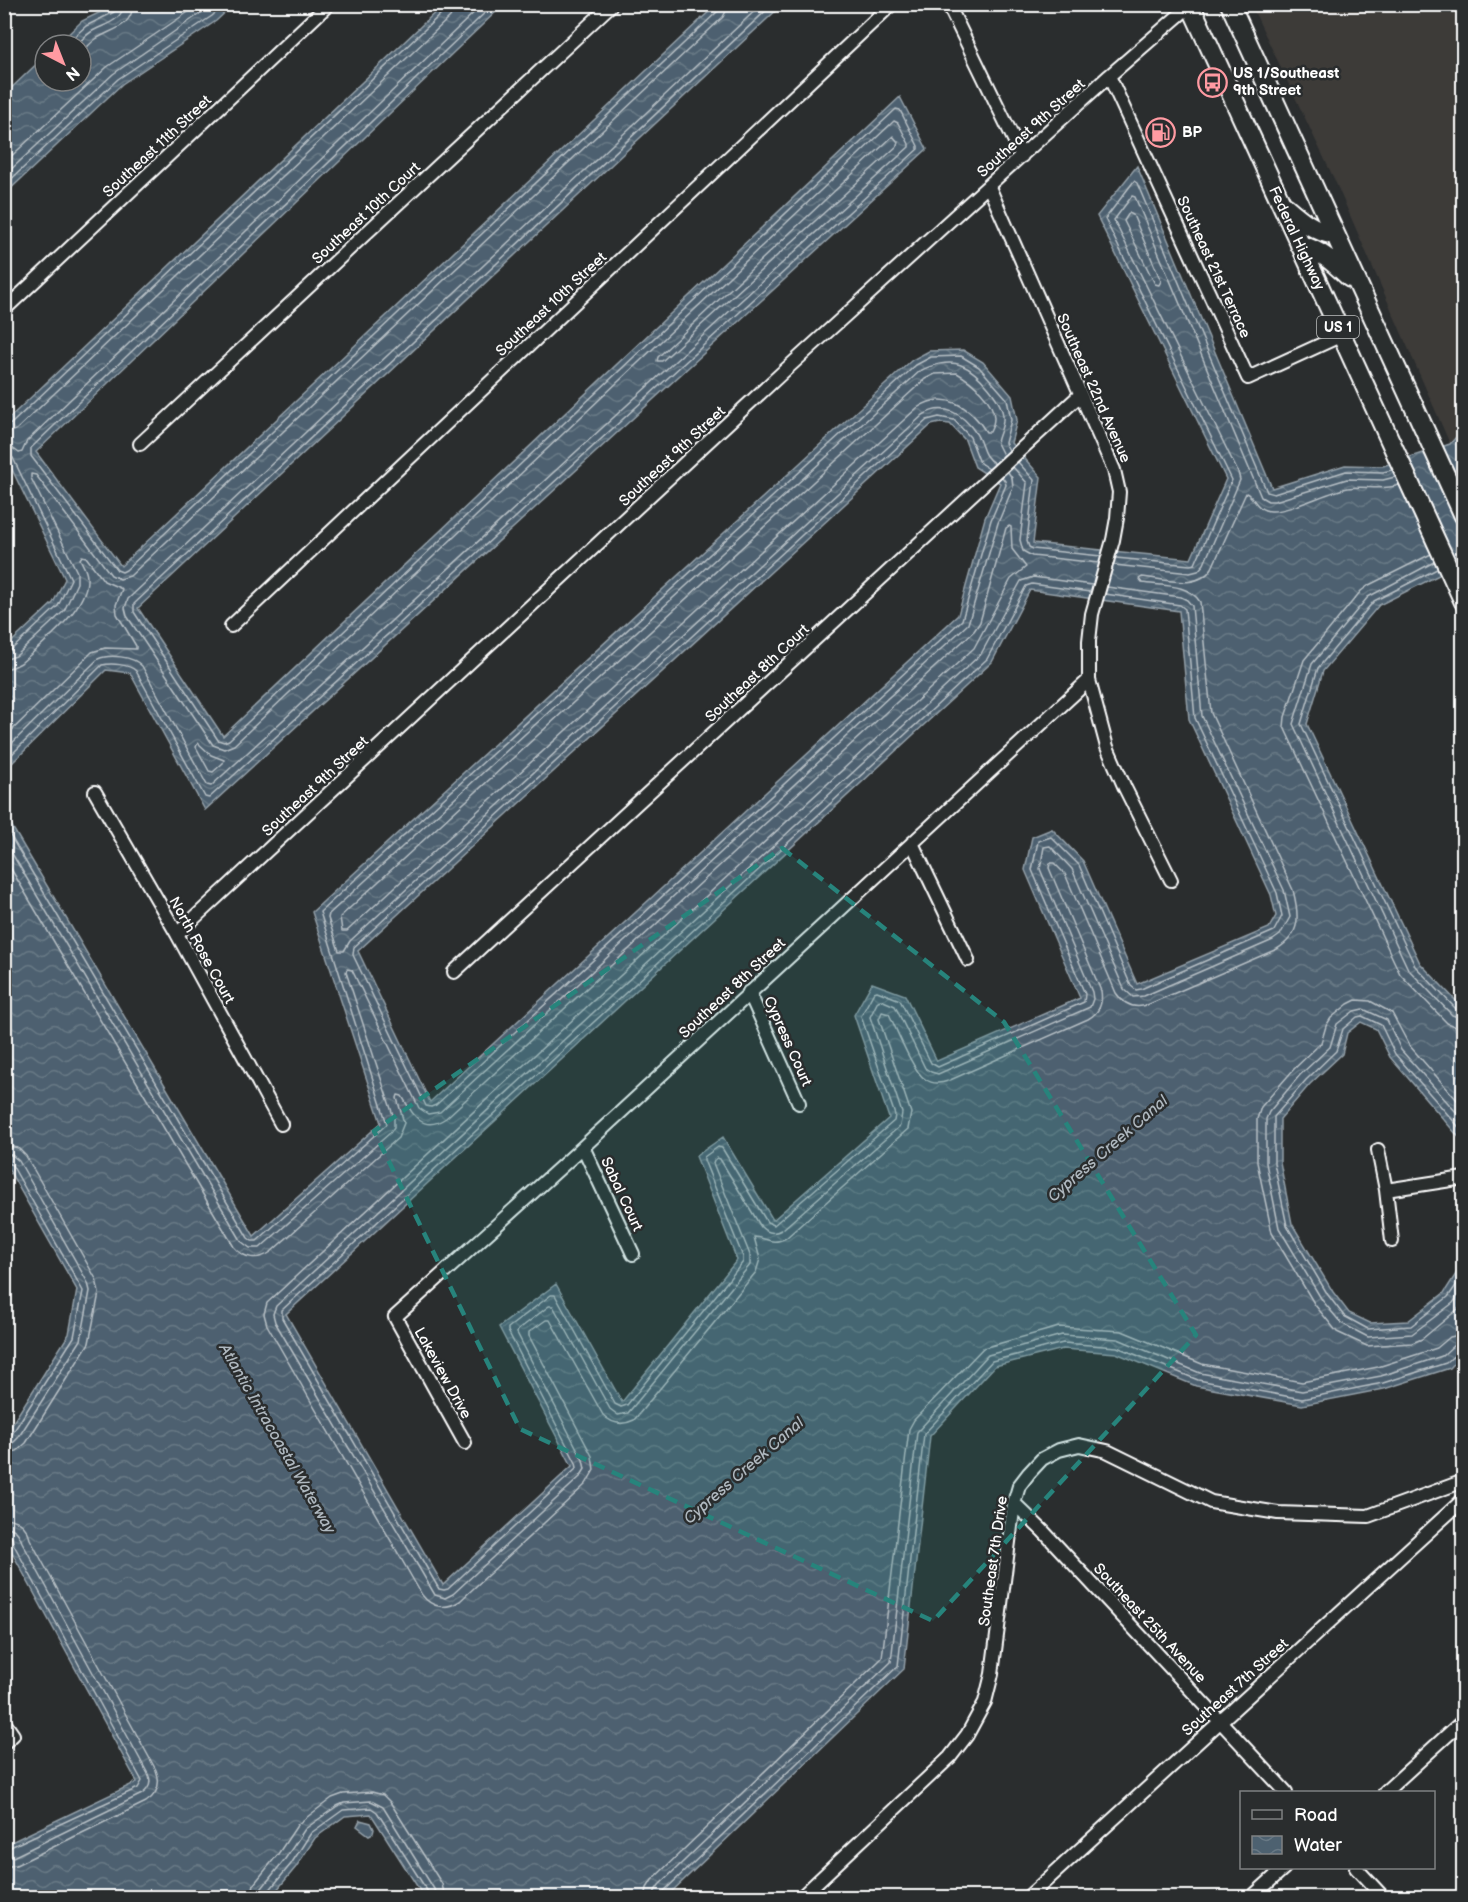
<svg xmlns="http://www.w3.org/2000/svg" width="1468" height="1902" font-family="'Balsamiq Sans',sans-serif">
  <style>
    .built { fill: #3c3a38 }
    .water { fill: url(#water-waves); stroke: #94a0a9; stroke-width: 1.5; fill-rule: evenodd }
    .lines { fill: none; stroke-linecap: round; stroke-linejoin: round }
    .shore { stroke: #b8c0c6; stroke-width: 1.5 }
    .street-casing { stroke: #fff; stroke-width: 16 }
    .primary-casing { stroke: #fff; stroke-width: 22 }
    .street { stroke: #2a2d2e; stroke-width: 12 }
    .primary { stroke: #2a2d2e; stroke-width: 18 }
    .marked { fill: #27847c; fill-opacity: 0.2; stroke: #27847c; stroke-width: 4.5; stroke-dasharray: 12 8; stroke-linejoin: round }
    .labels { text-anchor: middle; stroke-width: 5; stroke-linejoin: round; paint-order: stroke }
    .shield { fill: #2a2d2e; stroke: #bfc0c0; stroke-width: 1.5 }
    .shield-label { font-size: 14px; font-weight: bold; fill: #fff }
    .poi-label { font-size: 15px; font-weight: bold; fill: #fff; stroke: #2a2d2e; text-anchor: start }
    .street-label { font-size: 15px; fill: #fff; stroke: #2a2d2e }
    .water-label { font-size: 16px; font-style: italic; fill: #afb8bf; stroke: #2a2d2e }
  </style>
  <defs>
    <pattern id="water-waves" width="16" height="10" patternUnits="userSpaceOnUse" patternTransform="scale(1.5)"><rect width="16" height="10" fill="#4d6170"/><path d="M0 5q4-4 8 0t8 0" fill="none" stroke="#687985"/></pattern>
  </defs>
  <rect width="100%" height="100%" fill="#2a2d2e"/>
  <filter id="ink" filterUnits="userSpaceOnUse"><feTurbulence type="fractalNoise" baseFrequency=".0167" numOctaves="2"/><feDisplacementMap in="SourceGraphic" scale="12" xChannelSelector="R" yChannelSelector="G"/><feConvolveMatrix kernelMatrix="1 2 1 2 8 2 1 2 1" color-interpolation-filters="sRGB"/></filter>
  <g filter="url(#ink)">
    <path class="built" d="M1251,5H1463L1464,429L1450,444L1335,181Z"/>
    <path class="water" d="M115,5H233L216,21L122,84L5,194V94L45,56V81H81V45H57L82,21Z
      M443,5H503L36,452L121,566L716,5H782L138,608L223,736L900,97L927,149L205,810L130,673L106,670L5,770V648L53,603L65,579L5,455V422Z
      M1137,166L1272,488L1345,465L1383,466L1450,444L1463,429V563L1379,605L1323,671L1307,724L1420,963L1463,1008V1142L1390,1057L1376,1029L1361,1022L1347,1033L1342,1054L1310,1084L1280,1119V1162L1292,1224L1333,1292L1349,1313L1370,1323L1408,1321L1444,1293L1463,1263V1354L1450,1368L1384,1389L1302,1405L1196,1386L1116,1353L1063,1349L995,1366L930,1436L904,1669L666,1897H424L371,1814L345,1816L315,1838L296,1867L271,1897H5V1845L137,1782L9,1547L5,1527V1435L69,1334L77,1290L5,1163L4,813L254,1236L381,1123L312,912L912,360L929,351L963,350L983,362L1012,396L1017,420L1011,443L1041,477L1033,543L1191,559L1226,479L1097,216ZM940,423L950,424L965,440L975,467L1000,483L985,518L958,615L430,1102L358,951L931,425ZM1030,590L1179,611L1189,719L1271,895L1276,916L1269,928L1137,984L1083,861L1052,829L1032,837L1025,870L1080,998L937,1061L905,995L872,983L854,1015L889,1118L773,1220L723,1137L696,1156L737,1260L622,1402L556,1284L499,1327L572,1466L443,1585L286,1314L992,662Z
      M360,1820L371,1823L374,1829L373,1833L369,1835L357,1826Z"/>
    <g class="lines">
      <path class="shore" d="M494,4L31,448V456L117,570L122,572L126,570L718,11L720,4
        M65,45L86,26L114,12L116,4
        M76,45C81,41 86,35 91,32C104,24 122,22 124,4
        M81,53C86,49 90,43 96,39C111,29 132,28 133,4
        M893,136L898,142L897,146L662,361H657L658,357Z
        M4,163L107,67L200,4
        M4,176L113,74L214,4
        M4,186L118,79L212,16L225,4
        M1129,213L1133,215L1161,281L1159,285L1155,284L1124,221Z
        M957,373C971,381 994,400 994,418C994,422 992,428 990,432H986C971,407 945,389 917,408L347,931H342L340,917L925,379L935,374Z
        M4,426L11,424L444,11L447,4
        M4,434L16,430L450,17L453,11L454,4
        M4,446L11,447L19,453L22,452L27,441L483,4
        M4,454L13,458L71,579L58,606L11,650L4,652
        M1018,462L1034,480L1027,541L1029,547L1033,549L1101,556
        M995,464C980,455 984,444 975,432C963,414 944,402 923,415L350,941L344,951H339L328,918L329,914L920,371C931,365 949,360 961,365C977,371 1005,402 1003,420C1003,428 998,435 997,443L1003,455
        M1013,467L1027,483L1020,540L1023,551L1032,556L1099,563
        M989,469L980,463L970,437L954,420L939,417L927,420L354,947L353,955L426,1106L431,1107L436,1105L962,620L991,520L1006,485L1005,481L1002,477
        M1431,554L1369,585L1361,591L1304,660L1285,717L1284,727L1400,974L1447,1023L1456,1027L1464,1028
        M1116,558L1190,565L1195,564L1232,480L1105,219L1134,181L1137,183L1267,492L1274,494L1346,471L1383,472L1392,470
        M1434,562L1368,597L1312,664L1293,724L1408,969L1452,1015L1464,1019
        M1114,565L1190,573L1198,571L1204,564L1240,480L1238,472L1114,220L1132,196L1135,197L1261,497L1268,501H1275L1347,479L1383,480L1395,477
        M1437,569L1374,601L1318,668L1301,724L1415,966L1457,1010L1464,1012
        M1092,585L1033,577L1021,581L981,654L276,1306L273,1314L275,1322L435,1595L445,1598L453,1594L580,1477L585,1469L583,1460L517,1333L518,1330L549,1306H553L610,1409L618,1415L628,1413L750,1265V1255L713,1163L714,1160L717,1158L720,1159L761,1227C768,1234 775,1234 783,1229L900,1126L902,1113L870,1017L878,1001L881,1000L895,1006L925,1068L931,1072L938,1074L1090,1007L1093,999L1092,992L1040,869L1044,847L1050,846L1072,869L1124,989L1133,997L1144,996L1273,940L1280,935L1290,917L1284,890L1202,716L1192,606L1187,600L1181,597L1107,587
        M1090,592L1032,584L1026,586L987,659L282,1310V1318L439,1589L444,1590L448,1589L577,1468L576,1463L508,1331V1328L551,1295H555L615,1404L621,1407L627,1405L743,1262V1257L704,1160V1157L718,1147L722,1148L767,1222L774,1225L894,1121L895,1115L861,1016L874,992L877,991L900,1000L931,1063L938,1067L1084,1002L1085,994L1032,870L1038,841L1051,837L1079,865L1131,986L1136,990L1141,989L1274,931L1282,916L1277,893L1195,718L1185,609L1180,605L1105,594
        M4,660L16,656L64,611L77,583V572L31,478V474L36,475L111,575L120,579L130,576L723,17L726,11L727,4
        M4,669L13,667L21,663C42,644 89,608 87,577C87,571 83,565 80,559L82,556L86,557L104,581L122,589L116,605L117,614L136,646V649L105,648L92,652L4,738
        M198,743L211,755L224,760L223,763L213,772L209,771L196,747Z
        M4,751L98,659C109,654 133,656 142,666L207,785L211,786L909,147V144L898,123L894,121L234,745L224,749L213,745L127,616L125,608L128,599L762,4
        M4,762L102,665C111,663 129,664 136,671L205,797L209,798L918,149V146L900,110L896,109L229,740L224,742L218,740L134,612V604L773,4
        M4,825L248,1238L252,1241H257L387,1124L320,912L916,365L931,357L961,356L979,367L1007,399L1011,420L1005,443L1009,450
        M4,840L242,1242L250,1248H260L390,1133L394,1127V1118L346,972L347,969L352,970L419,1108L428,1114L440,1112L968,624L998,523L1013,487L1012,478L1008,472
        M4,857L234,1247C244,1259 258,1261 271,1252L398,1138L404,1123L397,1098L398,1095L402,1096C412,1114 422,1134 446,1118L974,631L980,622L1006,528L1009,526L1011,527L1012,549L1026,567L1011,579L974,648L267,1303L264,1314L267,1325L422,1595C432,1608 446,1610 460,1601L586,1484L594,1470L592,1456L529,1336V1332L546,1320H550L603,1415C612,1424 622,1426 634,1420L756,1272L760,1259L754,1237C766,1237 771,1246 786,1238L908,1129L911,1113L879,1019L882,1012L889,1014C896,1028 913,1072 925,1079C932,1084 940,1084 948,1081L1088,1019C1099,1013 1103,1003 1101,991L1049,868L1050,863H1054L1065,874L1116,993C1124,1005 1134,1009 1147,1005L1277,949C1302,934 1299,914 1293,890L1211,713L1200,602C1189,583 1161,586 1142,583L1139,579L1142,577C1164,579 1198,591 1212,568L1246,493C1255,497 1255,510 1271,511C1290,512 1327,492 1348,488C1365,485 1381,491 1399,485
        M1464,1108L1409,1045L1392,1013L1370,1001L1356,1000L1348,1004L1331,1018L1326,1026L1321,1043L1294,1069L1261,1107L1257,1119V1162L1272,1233L1315,1305L1337,1332L1367,1346L1412,1343L1422,1339L1464,1304
        M1464,1121L1401,1050L1387,1020L1363,1009L1354,1011L1337,1024L1330,1047L1300,1075L1269,1112L1266,1119V1163L1279,1228L1322,1300L1341,1323L1368,1337L1412,1334L1453,1303L1464,1288
        M1464,1133L1395,1054L1381,1025L1362,1016L1357,1017L1343,1029L1336,1051L1306,1080L1274,1117V1163L1287,1226L1328,1295L1344,1316L1368,1329L1411,1326L1448,1297L1464,1274
        M4,1145L18,1148L26,1156L96,1279L99,1293L89,1343L26,1443L17,1451L4,1453
        M4,1154L12,1155L19,1161L88,1283L90,1291L81,1340L18,1438L13,1443L4,1444
        M4,1161L12,1165L83,1291L74,1337L12,1434L4,1437
        M4,1518C19,1519 27,1526 30,1539L156,1770C161,1783 158,1794 146,1802L16,1865L4,1867
        M4,1527C15,1527 19,1533 22,1542L148,1774C152,1782 149,1789 142,1794L13,1857L4,1858
        M4,1534L12,1538L14,1545L142,1781L138,1788L4,1850
        M251,1898L254,1884L278,1854L298,1824L332,1798L343,1794L372,1792L383,1795L390,1802L442,1884L445,1898
        M260,1898L262,1888L285,1859L305,1829L337,1806L344,1803L371,1801L383,1807L434,1889L436,1898
        M267,1898L268,1892L291,1864L311,1833L343,1810L371,1808L377,1812L428,1892L429,1898
        M645,1898L647,1888L652,1880L882,1658L909,1429L914,1420L983,1348L1059,1327L1122,1331L1202,1364L1302,1382L1378,1367L1437,1348L1450,1337L1464,1334
        M654,1898L655,1891L659,1885L891,1662L917,1432L988,1355L1062,1335L1118,1339L1200,1373L1302,1391L1381,1376L1442,1356L1454,1345L1464,1343
        M662,1898L664,1891L898,1666L924,1434L992,1361L1063,1343L1117,1347L1198,1380L1302,1399L1383,1383L1446,1363L1458,1352L1464,1351"/>
      <defs>
        <path id="street" d="M948,4L1022,156
          M1109,76L1248,378L1342,335
          M989,187L1114,470L1119,492L1117,518L1113,540L1092,614L1089,641V680L1107,747L1125,788L1171,880
          M4,310L329,4
          M140,444L612,4
          M231,626L892,4
          M95,792L177,934L281,1124
          M912,843L968,960
          M177,934L783,372L1109,76L1192,4
          M454,972L1080,395
          M749,992L799,1103
          M583,1147L633,1254
          M1378,1150L1386,1190
          M1392,1241L1386,1190L1464,1178
          M465,1443L395,1317L583,1147L1089,680
          M1014,1503L1043,1531L1286,1792
          M4,1722L13,1735L4,1743
          M1385,1792L1464,1720
          M1356,1868L1384,1898
          M800,1898L950,1757L967,1735L985,1702L992,1674L1014,1503L1019,1486L1029,1473L1042,1459L1059,1450L1079,1445L1107,1451L1211,1502L1278,1513L1368,1516L1464,1481
          M1027,1898L1464,1499
          M1251,1898L1284,1868"/>
        <path id="primary" d="M1190,4L1464,602
          M1230,4L1464,516
          M1286,207C1302,221 1314,231 1335,235
          M1300,245C1322,251 1334,263 1350,278"/>
      </defs>
      <use href="#street" class="street-casing"/>
      <use href="#primary" class="primary-casing"/>
      <use href="#street" class="street"/>
      <use href="#primary" class="primary"/>
    </g>
  </g>
  <path class="marked" d="M782,848L1004,1022L1196,1335L933,1621L520,1429L374,1131Z"/>
  <defs>
    <symbol id="bus-ring" viewBox="-11 -11 22 22"><circle r="9.5" fill="#2a2d2e" stroke="#ff9aa2" stroke-width="1.5"/><path d="M-5-6H5V4H4V6H2V4H-2V6H-4V4H-5ZM-3.5-4V0h7V-4ZM-3.5 1.2v1.5H-2V1.2ZM2 1.2v1.5H3.5V1.2Z" fill="#ff9aa2"/></symbol>
    <symbol id="fuel-ring" viewBox="-11 -11 22 22"><circle r="9.5" fill="#2a2d2e" stroke="#ff9aa2" stroke-width="1.5"/><path d="M-5.5-6h7V0h2V4h1.3V-2.5L3-4.5l.8-.8L6-3V5H2.5V1h-1V6h-7ZM-4.2-4.7v3.2H.2V-4.7Z" fill="#ff9aa2"/></symbol>
  </defs>
  <g fill-rule="evenodd">
    <use href="#bus-ring" x="1196" y="66" width="33" height="33"/>
    <use href="#fuel-ring" x="1144" y="116" width="33" height="33"/>
  </g>
  <g class="labels">
    <rect class="shield" x="1317" y="316" width="42" height="22" rx="4.5"/>
    <g class="shield-label">
      <text x="1338" y="332">US 1</text>
    </g>
    <g class="poi-label">
      <text x="1233" y="78">US 1/Southeast<tspan x="1233" dy="17">9th Street</tspan></text>
      <text x="1182" y="137">BP</text>
    </g>
    <g class="street-label">
      <text transform="translate(1031 128) rotate(-42)" y="5">Southeast 9th Street</text>
      <text transform="translate(157 146) rotate(-43)" y="5">Southeast 11th Street</text>
      <text transform="translate(366 213) rotate(-43)" y="5">Southeast 10th Court</text>
      <text transform="translate(1297 238) rotate(65)" y="5">Federal Highway</text>
      <text transform="translate(1214 267) rotate(65)" y="5">Southeast 21st Terrace</text>
      <text transform="translate(551 304) rotate(-43)" y="5">Southeast 10th Street</text>
      <text transform="translate(1094 388) rotate(66)" y="5">Southeast 22nd Avenue</text>
      <text transform="translate(672 456) rotate(-43)" y="5">Southeast 9th Street</text>
      <text transform="translate(757 673) rotate(-43)" y="5">Southeast 8th Court</text>
      <text transform="translate(315 786) rotate(-43)" y="5">Southeast 9th Street</text>
      <text transform="translate(202 950) rotate(61)" y="5">North Rose Court</text>
      <text transform="translate(732 988) rotate(-43)" y="5">Southeast 8th Street</text>
      <text transform="translate(788 1041) rotate(66)" y="5">Cypress Court</text>
      <text transform="translate(622 1194) rotate(65)" y="5">Sabal Court</text>
      <text transform="translate(443 1373) rotate(61)" y="5">Lakeview Drive</text>
      <text transform="translate(993 1561) rotate(-82)" y="5">Southeast 7th Drive</text>
      <text transform="translate(1150 1623) rotate(47)" y="5">Southeast 25th Avenue</text>
      <text transform="translate(1235 1687) rotate(-42)" y="5">Southeast 7th Street</text>
    </g>
    <g class="water-label">
      <text transform="translate(1107 1148) rotate(-41)" y="6">Cypress Creek Canal</text>
      <text transform="translate(278 1438) rotate(60)" y="6">Atlantic Intracoastal Waterway</text>
      <text transform="translate(743 1470) rotate(-41)" y="6">Cypress Creek Canal</text>
    </g>
  </g>
  <rect width="1468" height="1902" fill="none" stroke="#2a2d2e" stroke-width="24"/>
  <rect x="12" y="12" width="1444" height="1878" fill="none" stroke="#fff" stroke-width="2" filter="url(#ink)"/>
  <rect x="1240" y="1791" width="195" height="78" fill="#2a2d2e" stroke="#7f8182" stroke-width="1.5"/>
  <rect x="1252" y="1810" width="30" height="9" fill="#2a2d2e" stroke="#7f8182" stroke-width="1.5"/>
  <text x="1294" y="1821" font-size="18" fill="#ffffff">Road</text>
  <rect x="1252" y="1836" width="30" height="18" fill="url(#water-waves)" stroke="#7f8182" stroke-width="1.5"/>
  <text x="1294" y="1851" font-size="18" fill="#ffffff">Water</text>
  <g transform="translate(63 63) rotate(138)"><circle r="28" fill="#2a2d2e" stroke="#7f8182" stroke-width="1.5"/>
  <path d="M0-4.5L10 22L0 15L-10 22Z" fill="#ff9aa2"/>
  <text y="-9" font-size="16" font-weight="bold" text-anchor="middle" fill="#ffffff">N</text>
  </g>
</svg>
